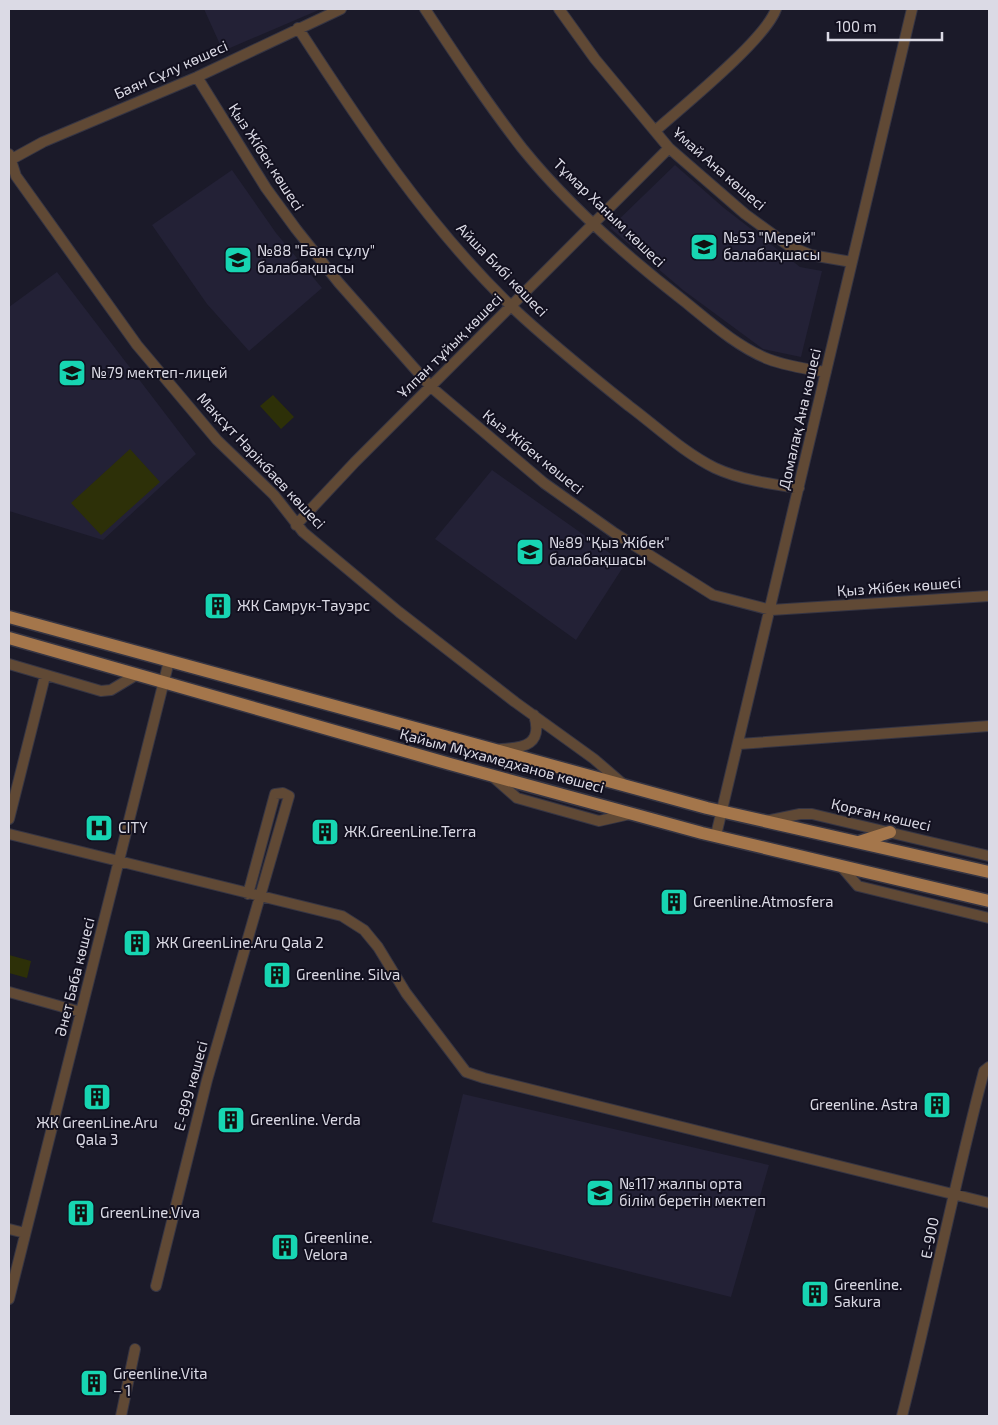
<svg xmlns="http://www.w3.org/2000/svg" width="998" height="1425" font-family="'Exo 2',sans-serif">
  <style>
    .built { fill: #232136 }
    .green { fill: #2d3008 }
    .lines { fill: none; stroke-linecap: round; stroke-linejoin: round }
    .minor-casing { stroke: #363543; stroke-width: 12 }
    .major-casing { stroke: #363543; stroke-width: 15 }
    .minor { stroke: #604935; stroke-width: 10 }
    .major { stroke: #a4764b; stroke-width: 12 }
    .labels { text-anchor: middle; stroke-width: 4; stroke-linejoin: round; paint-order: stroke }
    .street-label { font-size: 15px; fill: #dbdae5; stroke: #12101f }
    .poi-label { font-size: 15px; fill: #dbdae5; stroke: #12101f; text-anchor: start }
  </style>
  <rect width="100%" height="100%" fill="#1b1a29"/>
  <path class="built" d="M204,9H321L223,51Z
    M675,165L724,208L800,267L822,271L801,357L763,349L683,290L610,228Z
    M232,170L276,233L322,288L249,351L207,304L152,225Z
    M57,272L196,454L103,540L9,511V307Z
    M492,470L625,564L576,640L435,539Z
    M463,1094L769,1165L731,1297L432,1222Z"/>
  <path class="green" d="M273,395L294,417L281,429L260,406Z
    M130,449L160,482L101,535L71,503Z
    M9,955L31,961L27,978L9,973Z"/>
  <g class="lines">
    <defs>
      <path id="minor" d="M425,9C456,56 487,103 522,148C568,205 626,256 684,301C710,322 736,346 768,359C786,366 807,369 826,372
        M559,9L595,59L669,148L745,214L789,246L811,255L852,262
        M298,28C361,125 427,225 511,306C548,341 589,374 629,406C656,426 684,453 715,468C741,480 771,484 799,488
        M197,77L266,188L296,229L339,283L431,387L544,483L613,532L713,595L771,610L989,596
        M655,131C682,107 766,39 776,9
        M9,154L16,176L137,345L217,440L274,495L303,532L399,612L515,702L594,759L623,784
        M12,159L43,142L197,77L341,9
        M296,525L355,462L669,148
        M9,664L101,691L111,690L136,675
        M739,744L989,726
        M501,749C525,748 543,744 534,715
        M492,776L517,798L599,821L630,814
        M9,819L45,676
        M766,821L800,814H812L989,856
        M9,834L342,916L364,930L378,947L406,993L466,1072L484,1078L989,1203
        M716,835L912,9
        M840,865L858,886L989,918
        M9,992L81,1012
        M9,1229L25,1233
        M156,1286L207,1080L289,796L283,793L275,794L248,894
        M9,1299L169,661
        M121,1416L135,1349
        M902,1416C931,1301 954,1186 984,1071L989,1067"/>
      <path id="major" d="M9,617L707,808L989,872
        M9,638L450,764L702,833L989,901
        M859,842L890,832"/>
    </defs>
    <use href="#minor" class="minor-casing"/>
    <use href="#major" class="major-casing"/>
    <use href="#minor" class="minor"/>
    <use href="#major" class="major"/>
  </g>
  <defs>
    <symbol id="school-square" viewBox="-11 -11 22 22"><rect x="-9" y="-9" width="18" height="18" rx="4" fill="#17d5b2" stroke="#12101f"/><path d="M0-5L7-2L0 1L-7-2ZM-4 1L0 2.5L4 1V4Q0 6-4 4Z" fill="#111"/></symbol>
    <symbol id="building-square" viewBox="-11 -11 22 22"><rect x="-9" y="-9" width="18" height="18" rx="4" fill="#17d5b2" stroke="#12101f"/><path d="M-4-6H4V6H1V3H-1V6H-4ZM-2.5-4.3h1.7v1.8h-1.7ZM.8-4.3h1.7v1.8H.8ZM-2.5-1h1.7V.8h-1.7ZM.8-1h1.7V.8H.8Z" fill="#111"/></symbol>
    <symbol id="hospital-square" viewBox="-11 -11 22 22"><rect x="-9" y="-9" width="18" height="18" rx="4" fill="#17d5b2" stroke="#12101f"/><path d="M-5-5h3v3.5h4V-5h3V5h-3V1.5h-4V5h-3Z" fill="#111"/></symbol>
  </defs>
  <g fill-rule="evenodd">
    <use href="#school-square" x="688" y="231" width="32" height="32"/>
    <use href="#school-square" x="222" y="244" width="32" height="32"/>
    <use href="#school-square" x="56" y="357" width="32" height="32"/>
    <use href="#school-square" x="514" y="536" width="32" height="32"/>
    <use href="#building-square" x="202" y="590" width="32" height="32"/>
    <use href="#hospital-square" x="83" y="812" width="32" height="32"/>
    <use href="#building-square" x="309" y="816" width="32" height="32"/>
    <use href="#building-square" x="658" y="886" width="32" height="32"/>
    <use href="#building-square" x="121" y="927" width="32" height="32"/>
    <use href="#building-square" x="261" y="959" width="32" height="32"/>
    <use href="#building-square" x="81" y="1081" width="32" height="32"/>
    <use href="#building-square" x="921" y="1089" width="32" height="32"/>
    <use href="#building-square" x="215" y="1104" width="32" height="32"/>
    <use href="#school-square" x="584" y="1177" width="32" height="32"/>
    <use href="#building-square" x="65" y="1197" width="32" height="32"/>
    <use href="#building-square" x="269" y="1231" width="32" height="32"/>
    <use href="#building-square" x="799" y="1278" width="32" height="32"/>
    <use href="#building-square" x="78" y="1367" width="32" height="32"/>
  </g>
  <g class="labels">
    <g class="street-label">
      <text transform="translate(171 70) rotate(-24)" y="5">Баян Сұлу көшесі</text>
      <text transform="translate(266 157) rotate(57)" y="5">Қыз Жібек көшесі</text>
      <text transform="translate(719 169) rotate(41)" y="5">Ұмай Ана көшесі</text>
      <text transform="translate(609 213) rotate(44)" y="5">Тұмар Ханым көшесі</text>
      <text transform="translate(502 270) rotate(46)" y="5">Айша Бибі көшесі</text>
      <text transform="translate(450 346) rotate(-45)" y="5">Ұлпан тұйық көшесі</text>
      <text transform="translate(800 419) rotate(-77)" y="5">Домалақ Ана көшесі</text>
      <text transform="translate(533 452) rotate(39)" y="5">Қыз Жібек көшесі</text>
      <text transform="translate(261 461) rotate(47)" y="5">Мақсұт Нәрікбаев көшесі</text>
      <text transform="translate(899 587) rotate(-4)" y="5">Қыз Жібек көшесі</text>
      <text transform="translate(502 761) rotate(15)" y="5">Қайым Мұхамедханов көшесі</text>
      <text transform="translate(881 815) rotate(13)" y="5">Қорған көшесі</text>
      <text transform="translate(75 977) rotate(-76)" y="5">Әнет Баба көшесі</text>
      <text transform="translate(191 1086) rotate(-75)" y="5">Е-899 көшесі</text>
      <text transform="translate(930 1238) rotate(-79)" y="5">E-900</text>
    </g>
    <g class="poi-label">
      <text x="723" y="243">№53 "Мерей"<tspan x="723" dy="17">балабақшасы</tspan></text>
      <text x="257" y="256">№88 "Баян сұлу"<tspan x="257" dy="17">балабақшасы</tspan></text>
      <text x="91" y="378">№79 мектеп-лицей</text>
      <text x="549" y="548">№89 "Қыз Жібек"<tspan x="549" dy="17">балабақшасы</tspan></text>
      <text x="237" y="611">ЖК Самрук-Тауэрс</text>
      <text x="118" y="833">CITY</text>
      <text x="344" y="837">ЖК.GreenLine.Terra</text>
      <text x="693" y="907">Greenline.Atmosfera</text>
      <text x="156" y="948">ЖК GreenLine.Aru Qala 2</text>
      <text x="296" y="980">Greenline. Silva</text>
      <text x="918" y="1110" text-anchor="end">Greenline. Astra</text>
      <text x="250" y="1125">Greenline. Verda</text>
      <text x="97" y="1128" text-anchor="middle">ЖК GreenLine.Aru<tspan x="97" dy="17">Qala 3</tspan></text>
      <text x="619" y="1189">№117 жалпы орта<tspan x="619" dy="17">білім беретін мектеп</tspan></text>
      <text x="100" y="1218">GreenLine.Viva</text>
      <text x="304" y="1243">Greenline.<tspan x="304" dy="17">Velora</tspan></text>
      <text x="834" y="1290">Greenline.<tspan x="834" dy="17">Sakura</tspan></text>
      <text x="113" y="1379">Greenline.Vita<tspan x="113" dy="17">– 1</tspan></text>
    </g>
  </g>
  <rect width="998" height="1425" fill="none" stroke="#dbdae5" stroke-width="20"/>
  <path d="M828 32v8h114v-8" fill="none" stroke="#dbdae5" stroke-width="2.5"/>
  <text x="836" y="32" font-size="15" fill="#dbdae5" stroke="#12101f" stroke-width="4" paint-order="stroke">100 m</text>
</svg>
